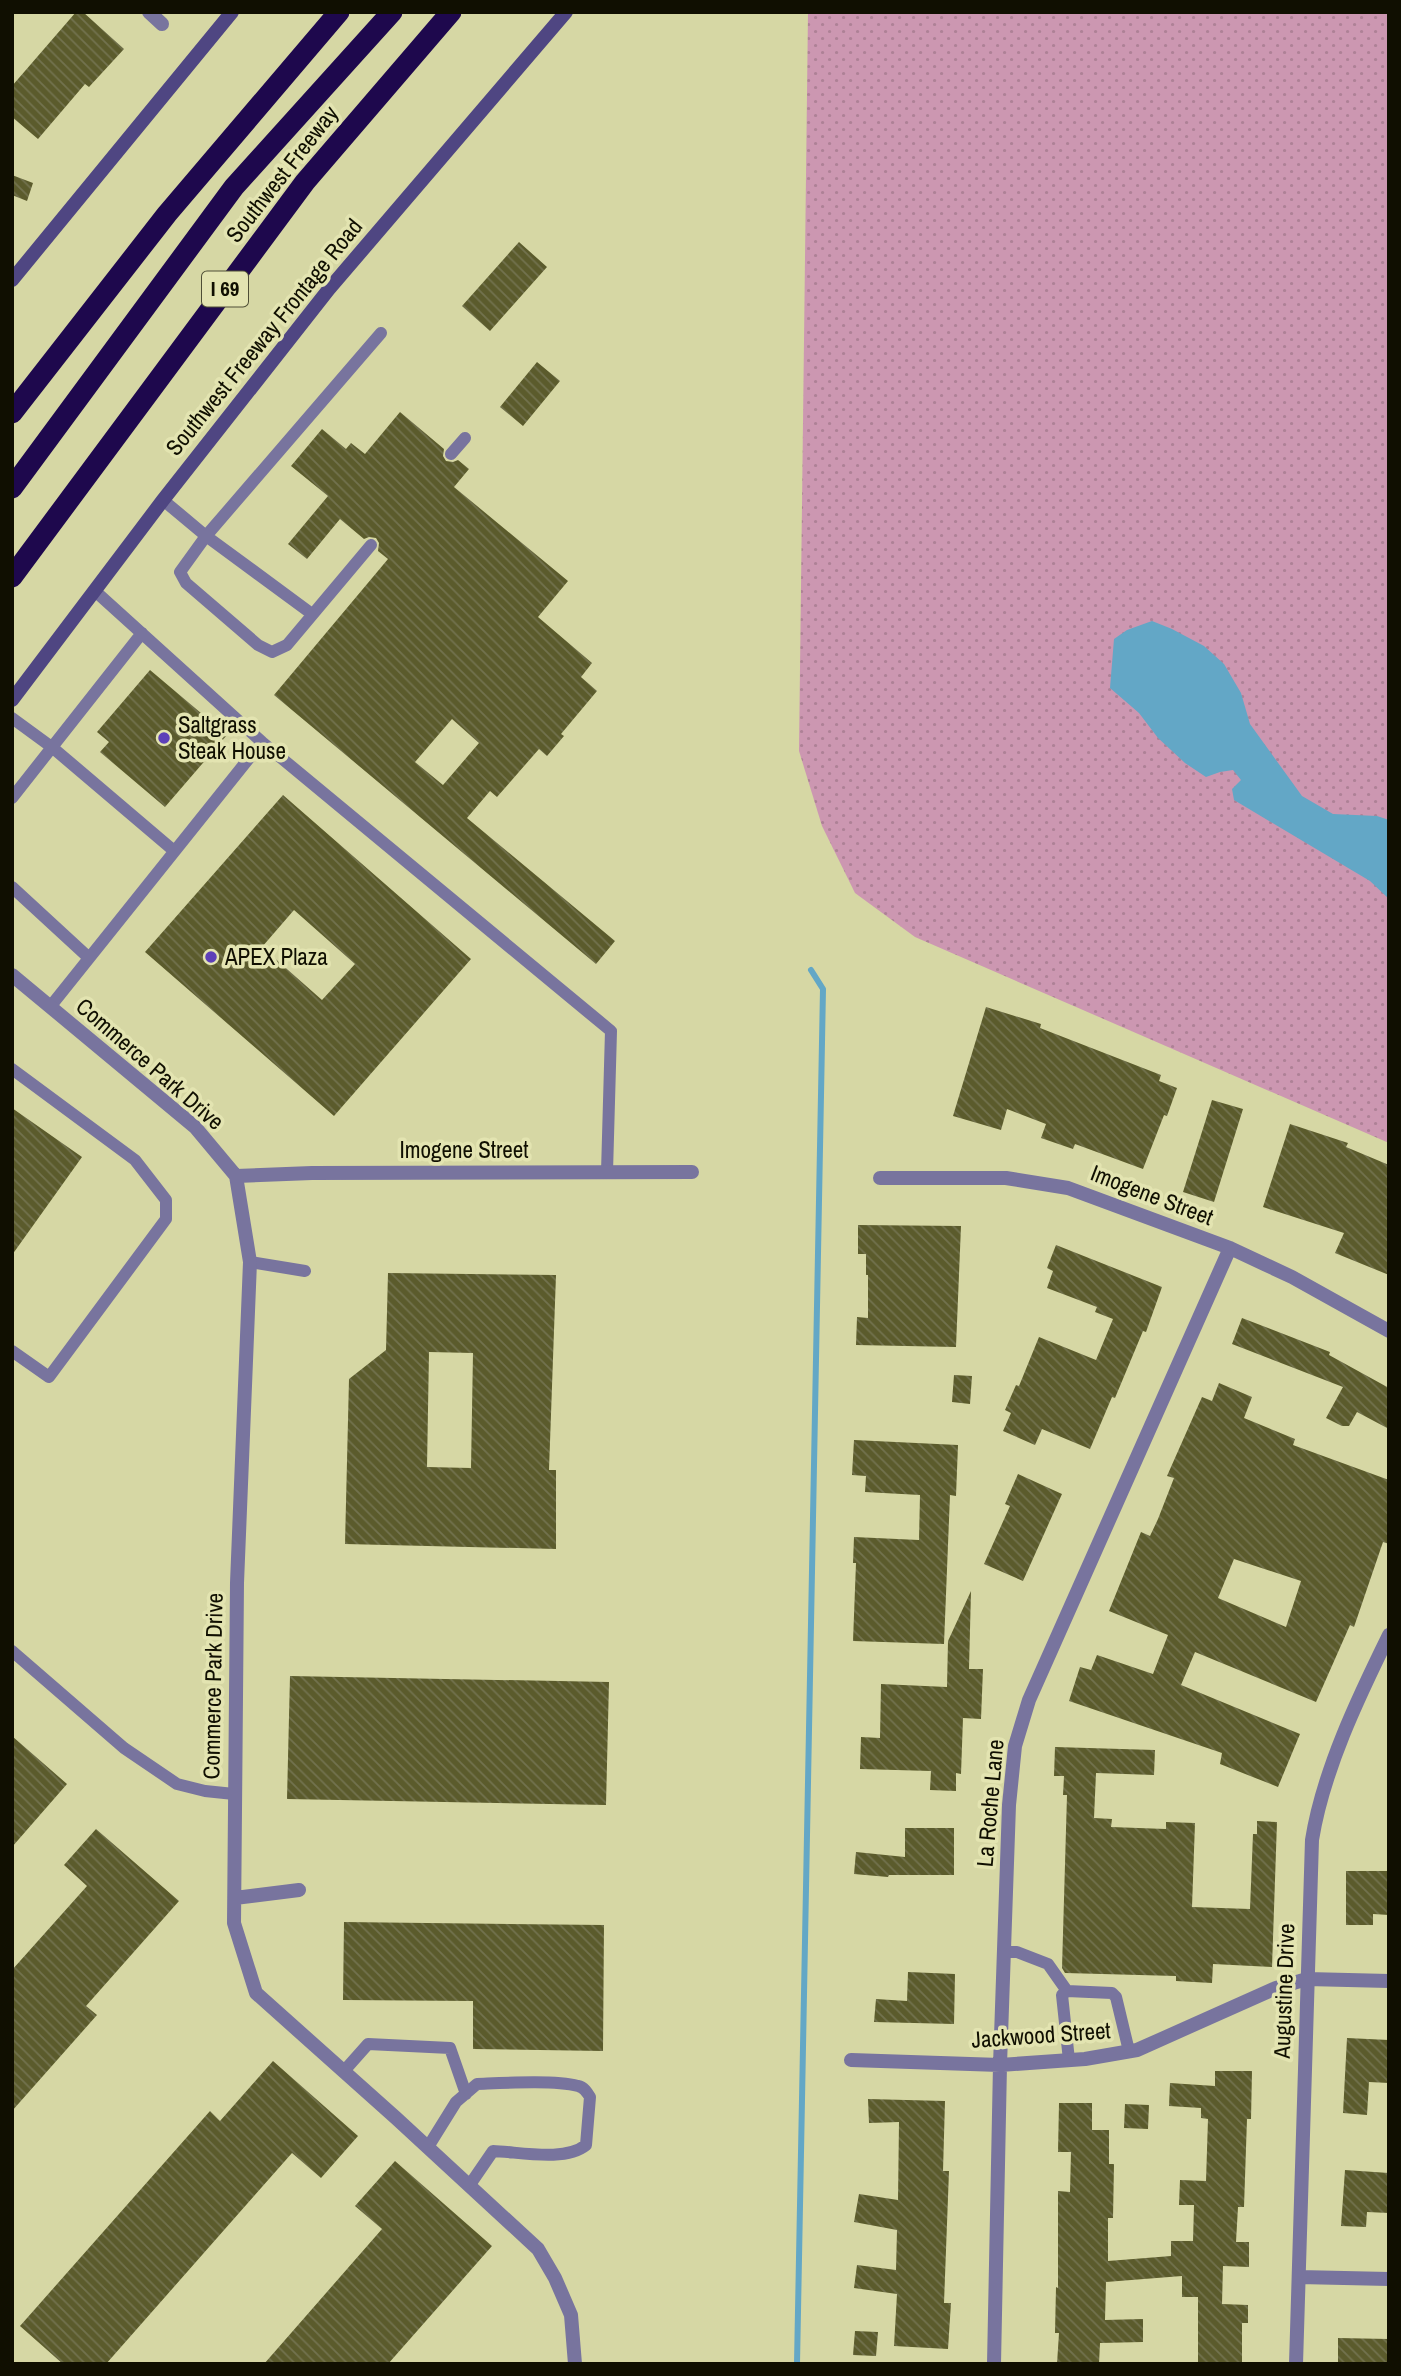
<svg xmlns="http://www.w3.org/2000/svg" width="1401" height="2376" font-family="'Archivo Narrow',sans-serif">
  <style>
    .grass { fill: url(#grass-dots) }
    .water { fill: #63a7c6 }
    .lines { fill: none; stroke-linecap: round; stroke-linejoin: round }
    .stream { stroke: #63a7c6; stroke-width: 6 }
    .building { fill: url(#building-back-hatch); fill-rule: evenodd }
    .service { stroke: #78749e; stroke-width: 12 }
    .minor { stroke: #78749e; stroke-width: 14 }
    .secondary { stroke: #4f4682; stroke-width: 14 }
    .motorway { stroke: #1e084d; stroke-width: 21 }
    .poi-dot { fill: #5d40b8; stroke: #e3e4b1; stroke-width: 2.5 }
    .labels { text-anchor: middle; stroke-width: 7; stroke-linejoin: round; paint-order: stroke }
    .shield { fill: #e3e4b1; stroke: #4f4f36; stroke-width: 2 }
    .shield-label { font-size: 21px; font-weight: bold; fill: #100f01 }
    .street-label { font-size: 23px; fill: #100f01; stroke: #e3e4b1 }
    .poi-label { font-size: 23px; fill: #100f01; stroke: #e3e4b1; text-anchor: start }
  </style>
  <defs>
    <pattern id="grass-dots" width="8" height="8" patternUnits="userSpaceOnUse" patternTransform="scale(1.75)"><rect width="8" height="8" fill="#cc97b1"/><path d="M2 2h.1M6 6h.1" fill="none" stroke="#ae8196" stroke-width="1.8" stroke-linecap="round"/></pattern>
    <pattern id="building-back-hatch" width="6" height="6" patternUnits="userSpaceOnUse" patternTransform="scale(1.75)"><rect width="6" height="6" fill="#5b5b2c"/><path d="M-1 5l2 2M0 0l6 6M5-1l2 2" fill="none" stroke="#72724e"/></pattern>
  </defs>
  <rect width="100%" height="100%" fill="#d6d7a4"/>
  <path class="grass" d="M808,12H1389V1143L915,937L855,893L822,826L799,751Z"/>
  <path class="water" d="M1152,621L1172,629L1204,646L1224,664L1241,693L1250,724L1302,796L1333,814L1377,816L1389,820V899L1370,881L1234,800L1232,789L1241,780L1233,770L1220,772L1206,777L1185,763L1158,738L1139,713L1110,688L1114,639L1127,630Z"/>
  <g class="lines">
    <path class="stream" d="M797,2364L823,989L811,970"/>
  </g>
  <path class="building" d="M76,12H83L124,49L89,87L85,84L38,139L12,117V86Z
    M12,175L33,183L27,201L12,195Z
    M519,242L547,267L490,331L462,306Z
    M537,362L560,381L523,426L500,407Z
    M400,412L444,449L443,456L446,461L453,462L458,460L469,469L454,487L568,581L538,617L592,663L581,677L597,691L561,734L564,736L547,756L539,749L497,797L490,791L467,818L615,941L596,964L274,695L388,559L378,551L379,543L376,538L369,537L364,539L340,519L307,559L288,544L328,496L291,466L322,429L346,449L351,443L365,454ZM452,719L479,743L443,785L415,762Z
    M150,670L227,735L165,807L100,752L109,742L97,732Z
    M283,795L471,959L334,1116L145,952ZM294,910L355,964L322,1000L262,947Z
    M986,1007L1041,1024L1040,1028L1161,1075L1159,1081L1177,1088L1167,1116L1164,1115L1143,1169L1075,1144L1073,1149L1041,1138L1046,1124L1007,1109L1001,1130L953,1116Z
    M1212,1100L1243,1109L1214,1202L1183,1192Z
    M12,1108L82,1157L12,1255Z
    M1290,1124L1348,1143L1346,1147L1389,1165V1275L1335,1253L1344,1233L1263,1207Z
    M858,1225L961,1226L956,1347L856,1345L857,1317L868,1318V1275H866V1254H858Z
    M1056,1245L1162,1287L1146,1332L1143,1331L1115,1398L1112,1397L1090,1449L1042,1429L1035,1445L1003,1431L1011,1413L1005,1410L1016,1385L1019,1386L1039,1337L1096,1360L1113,1319L1095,1312L1097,1307L1047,1288L1053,1271L1047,1268Z
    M388,1273L556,1275L549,1470H556V1549L345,1544L349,1379L386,1350ZM429,1352L473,1353L471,1468L427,1467Z
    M1242,1318L1330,1352L1329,1355L1389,1388V1429L1357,1412L1349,1426H1342L1326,1418L1343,1387L1232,1344Z
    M954,1375L972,1376L970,1404L952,1402Z
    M1219,1383L1252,1397L1244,1418L1295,1439L1293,1445L1389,1480V1544L1383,1542L1354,1627L1350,1625L1316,1702L1195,1652L1181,1685L1300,1734L1278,1787L1220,1764L1222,1753L1069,1701L1080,1667L1091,1670L1097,1655L1153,1674L1168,1635L1109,1611L1141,1532L1150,1536L1158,1519L1174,1478L1167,1476L1202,1397L1212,1401ZM1234,1559L1301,1581L1286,1627L1218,1598Z
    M854,1440L958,1445L956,1496L950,1495L944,1644L853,1641L856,1563H853L854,1537L919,1540L920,1495L865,1492L866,1476L852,1475Z
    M1018,1474L1062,1494L1023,1581L984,1564L1010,1506L1005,1504Z
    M971,1591L969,1669H983L981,1719L963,1718L961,1774L956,1773V1791L930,1790L931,1771L860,1769L861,1737L880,1738L881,1684L947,1687L948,1641Z
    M290,1676L609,1682L606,1805L287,1799Z
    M12,1736L67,1784L12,1847Z
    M1055,1747L1155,1750L1154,1775L1096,1773L1094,1818L1112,1819L1111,1827L1166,1829V1822L1195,1823L1192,1907L1250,1909L1253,1834H1257V1821L1277,1822L1272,1967L1213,1964L1212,1983L1176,1981V1976L1065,1973L1062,1968L1067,1795H1063L1064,1776H1054Z
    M905,1828H954V1875H889L888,1877L854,1874L856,1852L905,1857Z
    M96,1829L179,1901L86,2006L97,2015L12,2111V1970L87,1886L64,1865Z
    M1346,1871H1389V1915L1373,1914V1925H1346Z
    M344,1922L604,1925L603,2051L473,2049V2001L343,2000Z
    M908,1972L955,1974L954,2024L874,2022L876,1999L907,2001Z
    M1347,2038L1389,2040V2083L1369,2082L1367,2115L1343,2113Z
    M273,2061L358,2136L321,2178L292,2153L106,2364H63L20,2326L210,2111L220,2121Z
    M1215,2071H1252L1251,2119H1247L1244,2207H1238L1236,2242H1249V2267L1223,2266L1222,2304L1248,2305V2323H1242V2364H1198V2297H1182V2276L1106,2282L1105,2320L1143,2319V2342L1100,2343L1099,2364H1057L1059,2333H1055L1056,2287L1058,2288V2191L1070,2192L1071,2152H1058L1059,2103H1092V2130H1109V2164H1114L1113,2218H1108V2261L1171,2256V2241H1193L1194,2205H1179L1180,2180L1206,2181L1208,2119L1201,2118V2108L1169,2106L1170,2083L1215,2086Z
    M868,2099L945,2101L943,2171H949L944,2303H951L948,2349L894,2346L897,2294L854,2288L857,2265L896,2270L897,2230L854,2222L859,2194L898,2200L899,2122L869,2123Z
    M1125,2104L1149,2105L1148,2129L1124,2128Z
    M395,2161L492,2246L388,2364H264L382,2229L355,2206Z
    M1345,2170L1389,2173V2213L1367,2212L1366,2227L1341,2226Z
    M855,2331L878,2332L876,2356L853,2355Z
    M1338,2338L1389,2339V2364H1338Z"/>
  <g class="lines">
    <path class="service" d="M451,454L465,438
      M163,500L206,536L312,614
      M371,545L287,645L272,652L258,645L186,583L180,572L206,536L381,333
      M95,591L262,742L611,1031L607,1172
      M12,718L53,748L173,850
      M12,798L142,633
      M12,887L88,957
      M50,1007L262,742
      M12,1069L135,1160L166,1200V1219L49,1377L12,1351
      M250,1262L305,1271
      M12,1651L124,1748L177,1784L205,1791L234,1794
      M1004,1952H1017L1048,1964L1067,1991
      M1069,2060L1062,1995L1067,1991L1112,1993L1116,1997L1129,2051
      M344,2071L368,2044L450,2048L466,2094
      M428,2147L456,2102L477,2084C504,2083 554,2080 578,2086C584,2087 587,2092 590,2097L586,2145C565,2162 520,2152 493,2151L469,2186"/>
    <path class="minor" d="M149,12L162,24
      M12,975L195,1127L236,1176L250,1262L237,1583L234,1923L256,1993L396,2118L538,2249L555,2278L571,2315L575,2364
      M236,1176L312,1173L692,1172
      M880,1178H1006L1068,1188L1230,1248L1292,1277L1389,1331
      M235,1898L299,1890
      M851,2060L1000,2065L1085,2059L1137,2050L1276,1988L1307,1979L1389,1981
      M1299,2277L1389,2279
      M994,2364L1000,2065L1009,1805L1015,1746L1029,1700L1230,1248
      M1296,2364L1312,1840C1323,1771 1358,1698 1389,1635"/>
    <path class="secondary" d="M12,280L232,12
      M12,700L163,500L329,289L566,12"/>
    <path class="motorway" d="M12,413L167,214L339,12
      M12,488L234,187L392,12
      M12,577L305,182L451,12"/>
  </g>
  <g class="poi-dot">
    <circle cx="164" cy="738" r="7"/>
    <circle cx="211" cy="957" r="7"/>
  </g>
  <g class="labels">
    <rect class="shield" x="202" y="271.5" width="46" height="35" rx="5"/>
    <g class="shield-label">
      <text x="225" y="296">I 69</text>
    </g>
    <g class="street-label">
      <text transform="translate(282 174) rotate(-52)" y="8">Southwest Freeway</text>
      <text transform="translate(264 337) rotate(-51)" y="8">Southwest Freeway Frontage Road</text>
      <text transform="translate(150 1064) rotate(41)" y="8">Commerce Park Drive</text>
      <text x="464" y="1158">Imogene Street</text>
      <text transform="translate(1152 1195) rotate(21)" y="8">Imogene Street</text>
      <text transform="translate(213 1686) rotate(-89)" y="8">Commerce Park Drive</text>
      <text transform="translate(990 1803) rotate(-85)" y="8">La Roche Lane</text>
      <text transform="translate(1284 1991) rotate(-88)" y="8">Augustine Drive</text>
      <text transform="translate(1041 2035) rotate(-4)" y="8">Jackwood Street</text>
    </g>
    <g class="poi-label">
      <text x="178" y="733">Saltgrass<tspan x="178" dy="26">Steak House</tspan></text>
      <text x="225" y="965">APEX Plaza</text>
    </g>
  </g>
  <rect width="1401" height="2376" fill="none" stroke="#100f01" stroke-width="28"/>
</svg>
